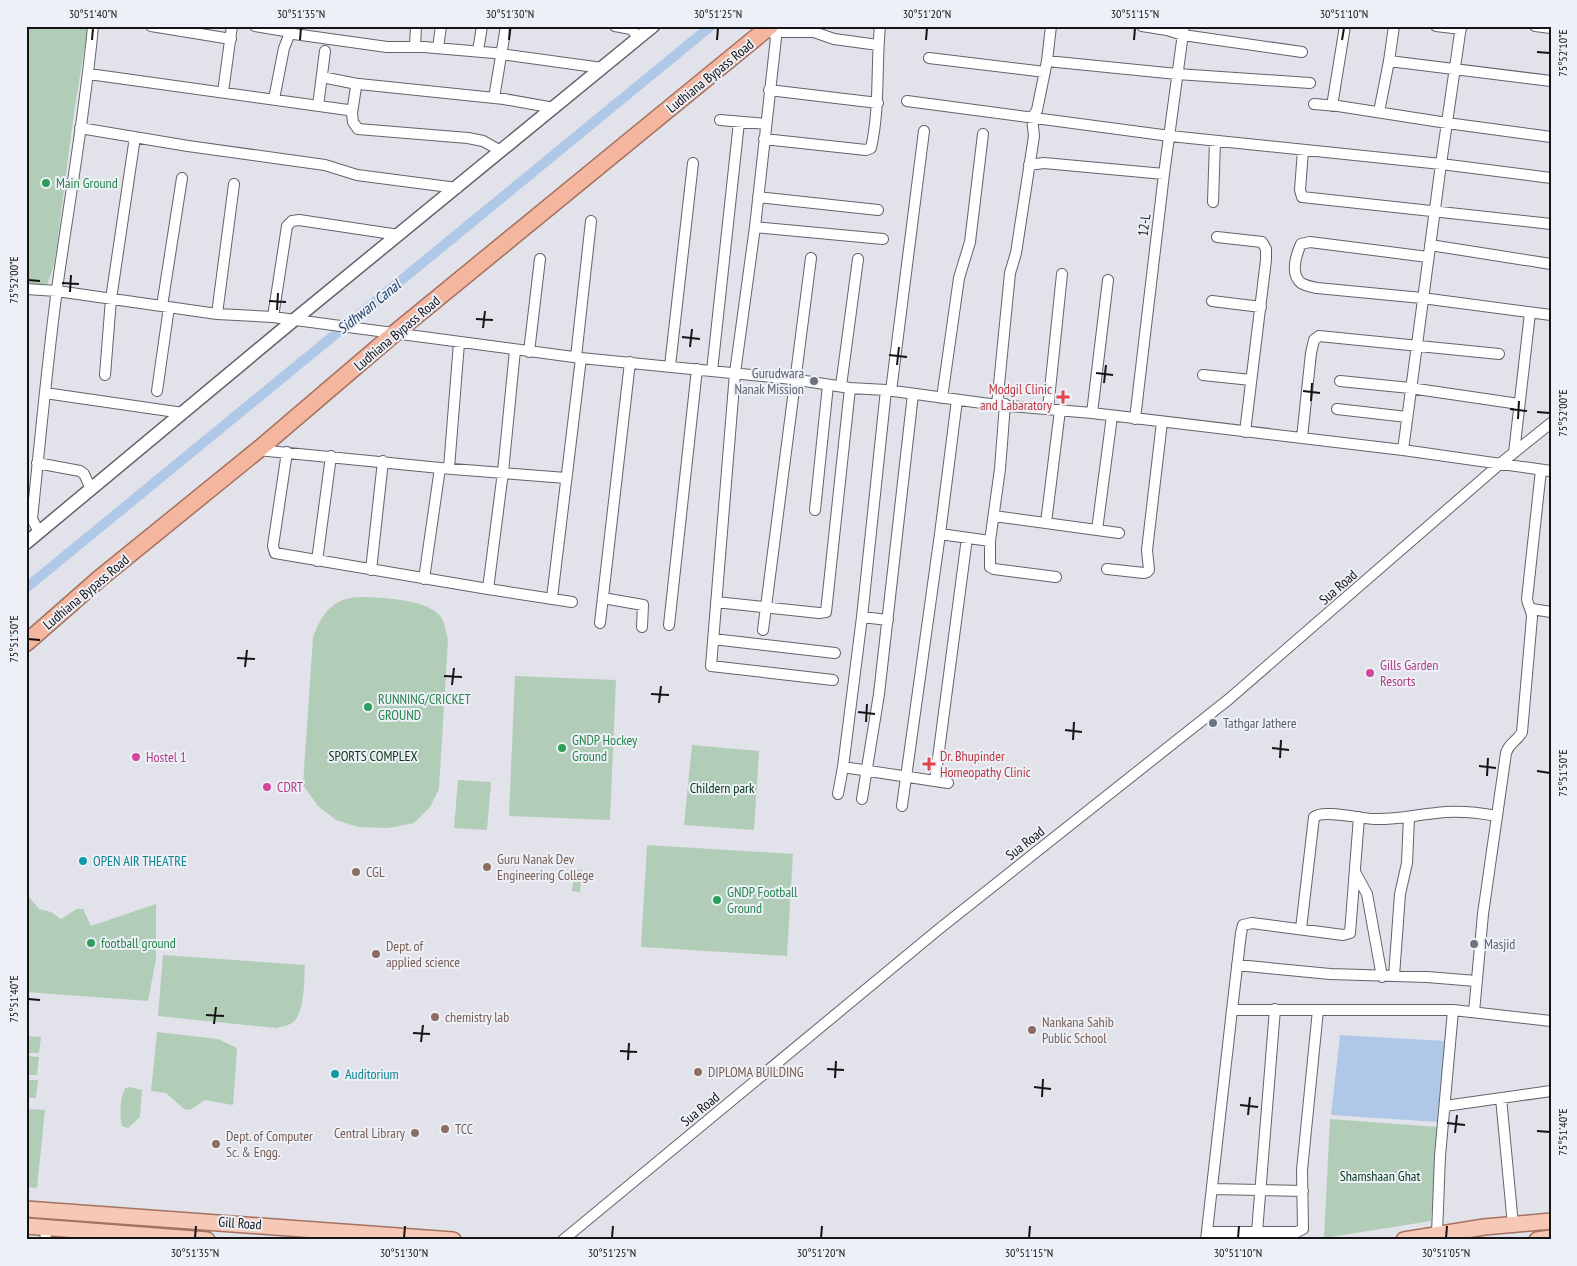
<svg xmlns="http://www.w3.org/2000/svg" width="1577" height="1266" font-family="'PT Sans Narrow',sans-serif">
  <style>
    .green { fill: #b2cdb7 }
    .water { fill: #b0c8e8 }
    .lines { fill: none; stroke-linecap: round; stroke-linejoin: round }
    .canal { stroke: #b0c8e8; stroke-width: 10 }
    .minor-casing { stroke: #63646b; stroke-width: 12 }
    .tertiary-casing { stroke: #63646b; stroke-width: 15 }
    .primary-casing { stroke: #a4725f; stroke-width: 18 }
    .trunk-casing { stroke: #a4725f; stroke-width: 19 }
    .minor { stroke: #fff; stroke-width: 10 }
    .tertiary { stroke: #fff; stroke-width: 12 }
    .primary { stroke: #f7c8b6; stroke-width: 15 }
    .trunk { stroke: #f4b69e; stroke-width: 16 }
    .ticks { fill: none; stroke: #141417; stroke-width: 2 }
    .leisure-dot { fill: #2e9e5b; stroke: #eef0f7; stroke-width: 2 }
    .worship-dot { fill: #6b7280; stroke: #eef0f7; stroke-width: 2 }
    .health-dot { fill: #e0444e; stroke: #eef0f7; stroke-width: 2 }
    .hotel-dot { fill: #d1479c; stroke: #eef0f7; stroke-width: 2 }
    .culture-dot { fill: #0f9aa8; stroke: #eef0f7; stroke-width: 2 }
    .education-dot { fill: #8d6e63; stroke: #eef0f7; stroke-width: 2 }
    .labels { text-anchor: middle; stroke-width: 4; stroke-linejoin: round; paint-order: stroke }
    .street-label { font-size: 14px; fill: #141417; stroke: #eef0f7 }
    .leisure-label { font-size: 14px; fill: #27864d; stroke: #eef0f7; text-anchor: start }
    .worship-label { font-size: 14px; fill: #5b616d; stroke: #eef0f7; text-anchor: start }
    .health-label { font-size: 14px; fill: #be3a42; stroke: #eef0f7; text-anchor: end }
    .hotel-label { font-size: 14px; fill: #b23c85; stroke: #eef0f7; text-anchor: start }
    .park-label { font-size: 14px; fill: #003815; stroke: #eef0f7 }
    .education-label { font-size: 14px; fill: #785e54; stroke: #eef0f7; text-anchor: start }
    .culture-label { font-size: 14px; fill: #0d838f; stroke: #eef0f7; text-anchor: start }
    .water-label { font-size: 15px; font-style: italic; fill: #1b3c65; stroke: #eef0f7 }
    .neatline { fill: none; stroke: #141417; stroke-width: 2 }
    .ticks-label { font-size: 12px; text-anchor: middle; fill: #141417 }
  </style>
  <rect width="100%" height="100%" fill="#e1e2ea"/>
  <path class="green" d="M26,26H88L74,113L56,252L54,265L47,285L26,283Z
    M367,597C386,598 429,600 441,617C445,623 446,633 448,640L439,789L430,807L414,823L388,828L358,827L336,820L318,806L303,785L313,637C319,621 328,604 346,599C353,597 360,597 367,597Z
    M515,676L616,680L610,820L509,816Z
    M692,745L759,751L754,830L684,825Z
    M458,780L491,782L487,830L454,828Z
    M647,845L793,854L787,956L641,947Z
    M575,869L582,870L580,892L572,891Z
    M26,896L29,897L39,909L51,912L61,919L77,909H83L91,926L156,904V959L148,1001L26,992Z
    M163,955L305,965C304,979 305,1015 292,1023C288,1026 281,1026 277,1028L158,1016Z
    M157,1032L218,1039L237,1048L233,1105L205,1100L190,1110L184,1109L166,1093L151,1091Z
    M26,1036L41,1037L39,1053H26Z
    M26,1056L39,1057L37,1075H26Z
    M26,1080H38L36,1098H26Z
    M130,1087L142,1090L140,1117L128,1128L122,1126C119,1114 120,1099 125,1088Z
    M26,1109L45,1110L37,1188L26,1187Z
    M1330,1119L1438,1127L1431,1221L1324,1238Z"/>
  <path class="water" d="M1340,1035L1445,1041L1438,1122L1331,1115Z"/>
  <g class="lines">
    <path class="canal" d="M26,588L711,26"/>
    <defs>
      <path id="minor" d="M151,26L231,39
        M255,26L285,31L294,34L387,47H424L494,53L602,68
        M615,26L631,29L639,38
        M771,26L776,38L755,227L735,373L711,666L833,680
        M1142,26L1167,30L1183,35L1302,52
        M1436,26L1461,29
        M1535,26L1551,28
        M774,32H814L834,39L878,45
        M415,46L416,26
        M438,48L441,26
        M478,51L482,26
        M929,58L1045,72
        M1047,61L1051,26
        M1389,61L1551,81
        M89,74L348,110L352,113L353,122L358,129L468,138L483,141L501,151
        M322,77L357,84
        M769,90L878,103
        M223,92L232,26
        M494,98L506,26
        M274,99L284,48L290,33
        M907,101L1170,136L1441,164L1551,178
        M1314,104L1338,106L1447,123L1551,137
        M318,106L325,51
        M1332,106L1345,26
        M1379,112L1389,61L1394,26
        M352,113L356,87L359,84L504,99L554,108
        M720,120L766,124
        M80,128L188,146L325,165L357,175L457,188
        M764,139L866,150L871,148C880,108 876,67 880,26
        M1303,150L1300,190L1302,197L1551,224
        M1029,165L1044,163L1164,174
        M758,197L878,210
        M1213,202L1215,141
        M755,227L883,239
        M1217,237L1262,242L1266,249V260L1245,432
        M1430,245L1551,264
        M1428,257L1310,242L1301,244C1296,255 1290,274 1301,283C1306,286 1312,287 1317,288L1422,298L1551,315
        M26,289L57,291L217,314L273,317L581,358L792,379L850,388L886,390L997,405L1092,413L1403,450L1551,471
        M1212,301L1261,307
        M162,306L182,178
        M217,314L234,184
        M273,317L287,226L292,221L299,220L399,235
        M515,350L503,472L488,589L572,602
        M529,352L540,259
        M576,357L591,221
        M670,366L693,163
        M712,371L739,122
        M105,375L111,299L135,137
        M1203,375L1251,380
        M1340,381L1410,388L1519,404
        M841,386L858,259
        M157,391L169,307
        M891,391L924,131
        M45,393L183,413
        M942,398L959,278L970,242L983,134
        M997,405L1010,273L1016,253L1034,136L1032,118L1037,110L1047,61L1177,74L1310,83
        M1048,409L1062,274
        M1337,409L1407,417
        M1092,413L1108,280
        M1135,419L1164,174L1184,26
        M1302,438L1311,353L1314,340L1319,336L1499,354
        M258,450L440,468L566,478
        M1403,450L1441,164L1461,26
        M287,452L273,546L275,553L488,589
        M1514,453L1530,313
        M37,463L80,471L84,474L91,489
        M449,468L459,343
        M815,510L828,385
        M994,516L1119,533
        M1046,523L1060,410
        M1097,530L1112,416
        M39,532L32,519C40,442 47,365 57,289C69,202 85,114 93,26
        M940,534L990,541L1000,469L1005,404
        M990,541V567L994,569L1056,577
        M317,561L331,456
        M1107,569L1144,573L1147,572L1149,570L1147,550L1162,422
        M371,570L383,461
        M424,579L440,468
        M552,598L581,358
        M603,598L643,605L642,627
        M716,602L819,613L826,612L850,388
        M1532,609L1551,612
        M862,617L888,620
        M600,623L630,362
        M669,625L697,369
        M763,630L811,258
        M713,639L835,653
        M843,767L948,783
        M935,781L967,538
        M838,794L843,767L862,617L886,390
        M862,799L879,694L913,394
        M902,806L940,534L957,400
        M1355,872L1367,894L1382,977
        M1301,929L1314,817C1323,809 1361,819 1374,819C1395,820 1415,815 1436,813C1457,810 1476,812 1497,816
        M1237,965L1330,974L1427,977L1476,981
        M1394,976L1400,894L1407,863L1409,817
        M1232,1010L1241,933L1243,925L1252,923L1343,935L1350,933L1359,817
        M1474,1012L1483,914L1506,753C1510,741 1516,743 1522,732L1532,617C1532,610 1528,606 1527,599L1541,470
        M1501,1098L1513,1225
        M1445,1106L1551,1091
        M1212,1189L1303,1191
        M1207,1232H1297L1303,1229L1302,1170L1318,1010
        M1257,1232L1275,1009
        M1437,1234L1440,1156L1453,1010L1551,1021
        M45,1240L47,1227
        M563,1240L939,929L1229,699L1501,463L1551,423
        M1206,1240L1232,1010H1453"/>
      <path id="tertiary" d="M26,543L294,320L653,26"/>
      <path id="primary" d="M26,1209L453,1240
        M26,1226L207,1240
        M1404,1240L1484,1227L1551,1221
        M1537,1240L1551,1238"/>
      <path id="trunk" d="M26,643L99,579L258,450L395,333L770,26"/>
    </defs>
    <use href="#minor" class="minor-casing"/>
    <use href="#tertiary" class="tertiary-casing"/>
    <use href="#primary" class="primary-casing"/>
    <use href="#trunk" class="trunk-casing"/>
    <use href="#minor" class="minor"/>
    <use href="#tertiary" class="tertiary"/>
    <use href="#primary" class="primary"/>
    <use href="#trunk" class="trunk"/>
  </g>
  <path class="ticks" d="M92,40L93,28M300,40L301,28M509,40L510,28M717,40L718,28M926,40L927,28M1134,40L1135,28M1342,40L1344,28M1537,52L1550,53M28,280L40,281M62,283L79,284M70,292L71,275M269,301L286,302M277,310L278,293M476,319L493,320M483,328L485,311M682,337L700,339M690,347L692,329M889,355L907,357M897,365L899,347M1096,373L1113,375M1104,383L1106,365M1303,391L1320,393M1311,401L1312,383M1510,409L1527,411M1537,412L1550,413M1518,419L1519,401M28,639L40,640M237,658L255,659M245,667L247,650M444,676L462,677M452,685L454,668M651,694L669,695M659,703L661,686M858,712L875,714M866,722L867,704M1065,730L1082,732M1073,740L1074,722M1272,748L1289,750M1280,758L1281,740M1479,766L1496,768M1537,771L1550,773M1487,776L1488,758M28,999L40,1000M206,1015L224,1016M214,1024L216,1007M413,1033L430,1034M421,1042L423,1025M620,1051L637,1052M628,1060L629,1043M827,1069L844,1070M835,1078L836,1061M1034,1087L1051,1089M1042,1097L1043,1079M1240,1105L1258,1107M1248,1115L1250,1097M1447,1123L1465,1125M1537,1131L1550,1132M1455,1133L1457,1115M195,1238L196,1226M404,1238L405,1226M612,1238L613,1226M821,1238L822,1226M1029,1238L1030,1226M1238,1238L1239,1226M1446,1238L1447,1226"/>
  <g class="leisure-dot">
    <circle cx="46" cy="183" r="5"/>
    <circle cx="368" cy="707" r="5"/>
    <circle cx="562" cy="748" r="5"/>
    <circle cx="717" cy="900" r="5"/>
    <circle cx="91" cy="943" r="5"/>
  </g>
  <g class="worship-dot">
    <circle cx="814" cy="381" r="5"/>
    <circle cx="1213" cy="723" r="5"/>
    <circle cx="1474" cy="944" r="5"/>
  </g>
  <g class="health-dot">
    <path d="M1060.5 389.5h5v5h5v5h-5v5h-5v-5h-5v-5h5z"/>
    <path d="M926.5 756.5h5v5h5v5h-5v5h-5v-5h-5v-5h5z"/>
  </g>
  <g class="hotel-dot">
    <circle cx="1370" cy="673" r="5"/>
    <circle cx="136" cy="757" r="5"/>
    <circle cx="267" cy="787" r="5"/>
  </g>
  <g class="culture-dot">
    <circle cx="83" cy="861" r="5"/>
    <circle cx="335" cy="1074" r="5"/>
  </g>
  <g class="education-dot">
    <circle cx="487" cy="867" r="5"/>
    <circle cx="356" cy="872" r="5"/>
    <circle cx="376" cy="954" r="5"/>
    <circle cx="435" cy="1017" r="5"/>
    <circle cx="1032" cy="1030" r="5"/>
    <circle cx="698" cy="1072" r="5"/>
    <circle cx="445" cy="1129" r="5"/>
    <circle cx="415" cy="1133" r="5"/>
    <circle cx="216" cy="1144" r="5"/>
  </g>
  <g class="labels">
    <g class="street-label">
      <text transform="translate(710 76) rotate(-39)" y="5">Ludhiana Bypass Road</text>
      <text transform="translate(1144 225) rotate(-83)" y="5">12-L</text>
      <text transform="translate(397 333) rotate(-40)" y="5">Ludhiana Bypass Road</text>
      <text transform="translate(1338 587) rotate(-41)" y="5">Sua Road</text>
      <text transform="translate(86 592) rotate(-40)" y="5">Ludhiana Bypass Road</text>
      <text transform="translate(1025 843) rotate(-38)" y="5">Sua Road</text>
      <text transform="translate(700 1109) rotate(-39)" y="5">Sua Road</text>
      <text transform="translate(240 1223) rotate(4)" y="5">Gill Road</text>
    </g>
    <g class="leisure-label">
      <text x="56" y="188">Main Ground</text>
      <text x="378" y="704">RUNNING/CRICKET<tspan x="378" dy="16">GROUND</tspan></text>
      <text x="572" y="745">GNDP Hockey<tspan x="572" dy="16">Ground</tspan></text>
      <text x="727" y="897">GNDP Football<tspan x="727" dy="16">Ground</tspan></text>
      <text x="101" y="948">football ground</text>
    </g>
    <g class="worship-label">
      <text x="804" y="378" text-anchor="end">Gurudwara<tspan x="804" dy="16">Nanak Mission</tspan></text>
      <text x="1223" y="728">Tathgar Jathere</text>
      <text x="1484" y="949">Masjid</text>
    </g>
    <g class="health-label">
      <text x="1052" y="394">Modgil Clinic<tspan x="1052" dy="16">and Labaratory</tspan></text>
      <text x="940" y="761" text-anchor="start">Dr. Bhupinder<tspan x="940" dy="16">Homeopathy Clinic</tspan></text>
    </g>
    <g class="hotel-label">
      <text x="1380" y="670">Gills Garden<tspan x="1380" dy="16">Resorts</tspan></text>
      <text x="146" y="762">Hostel 1</text>
      <text x="277" y="792">CDRT</text>
    </g>
    <g class="park-label">
      <text x="373" y="761">SPORTS COMPLEX</text>
      <text x="722" y="793">Childern park</text>
      <text x="1380" y="1181">Shamshaan Ghat</text>
    </g>
    <g class="education-label">
      <text x="497" y="864">Guru Nanak Dev<tspan x="497" dy="16">Engineering College</tspan></text>
      <text x="366" y="877">CGL</text>
      <text x="386" y="951">Dept. of<tspan x="386" dy="16">applied science</tspan></text>
      <text x="445" y="1022">chemistry lab</text>
      <text x="1042" y="1027">Nankana Sahib<tspan x="1042" dy="16">Public School</tspan></text>
      <text x="708" y="1077">DIPLOMA BUILDING</text>
      <text x="455" y="1134">TCC</text>
      <text x="405" y="1138" text-anchor="end">Central Library</text>
      <text x="226" y="1141">Dept. of Computer<tspan x="226" dy="16">Sc. &amp; Engg.</tspan></text>
    </g>
    <g class="culture-label">
      <text x="93" y="866">OPEN AIR THEATRE</text>
      <text x="345" y="1079">Auditorium</text>
    </g>
    <g class="water-label">
      <text transform="translate(369 307) rotate(-39)" y="5">Sidhwan Canal</text>
    </g>
  </g>
  <rect width="1577" height="1266" fill="none" stroke="#eef0f7" stroke-width="55"/>
  <rect x="28" y="28" width="1522" height="1210" class="neatline"/>
  <g class="ticks-label">
    <text x="93" y="18">30°51'40"N</text>
    <text x="301" y="18">30°51'35"N</text>
    <text x="510" y="18">30°51'30"N</text>
    <text x="718" y="18">30°51'25"N</text>
    <text x="927" y="18">30°51'20"N</text>
    <text x="1135" y="18">30°51'15"N</text>
    <text x="1344" y="18">30°51'10"N</text>
    <text transform="translate(1563 53) rotate(-90)" y="4">75°52'10"E</text>
    <text transform="translate(14 280) rotate(-90)" y="4">75°52'00"E</text>
    <text transform="translate(1563 413) rotate(-90)" y="4">75°52'00"E</text>
    <text transform="translate(14 639) rotate(-90)" y="4">75°51'50"E</text>
    <text transform="translate(1563 773) rotate(-90)" y="4">75°51'50"E</text>
    <text transform="translate(14 999) rotate(-90)" y="4">75°51'40"E</text>
    <text transform="translate(1563 1132) rotate(-90)" y="4">75°51'40"E</text>
    <text x="195" y="1257">30°51'35"N</text>
    <text x="404" y="1257">30°51'30"N</text>
    <text x="612" y="1257">30°51'25"N</text>
    <text x="821" y="1257">30°51'20"N</text>
    <text x="1029" y="1257">30°51'15"N</text>
    <text x="1238" y="1257">30°51'10"N</text>
    <text x="1446" y="1257">30°51'05"N</text>
  </g>
</svg>
